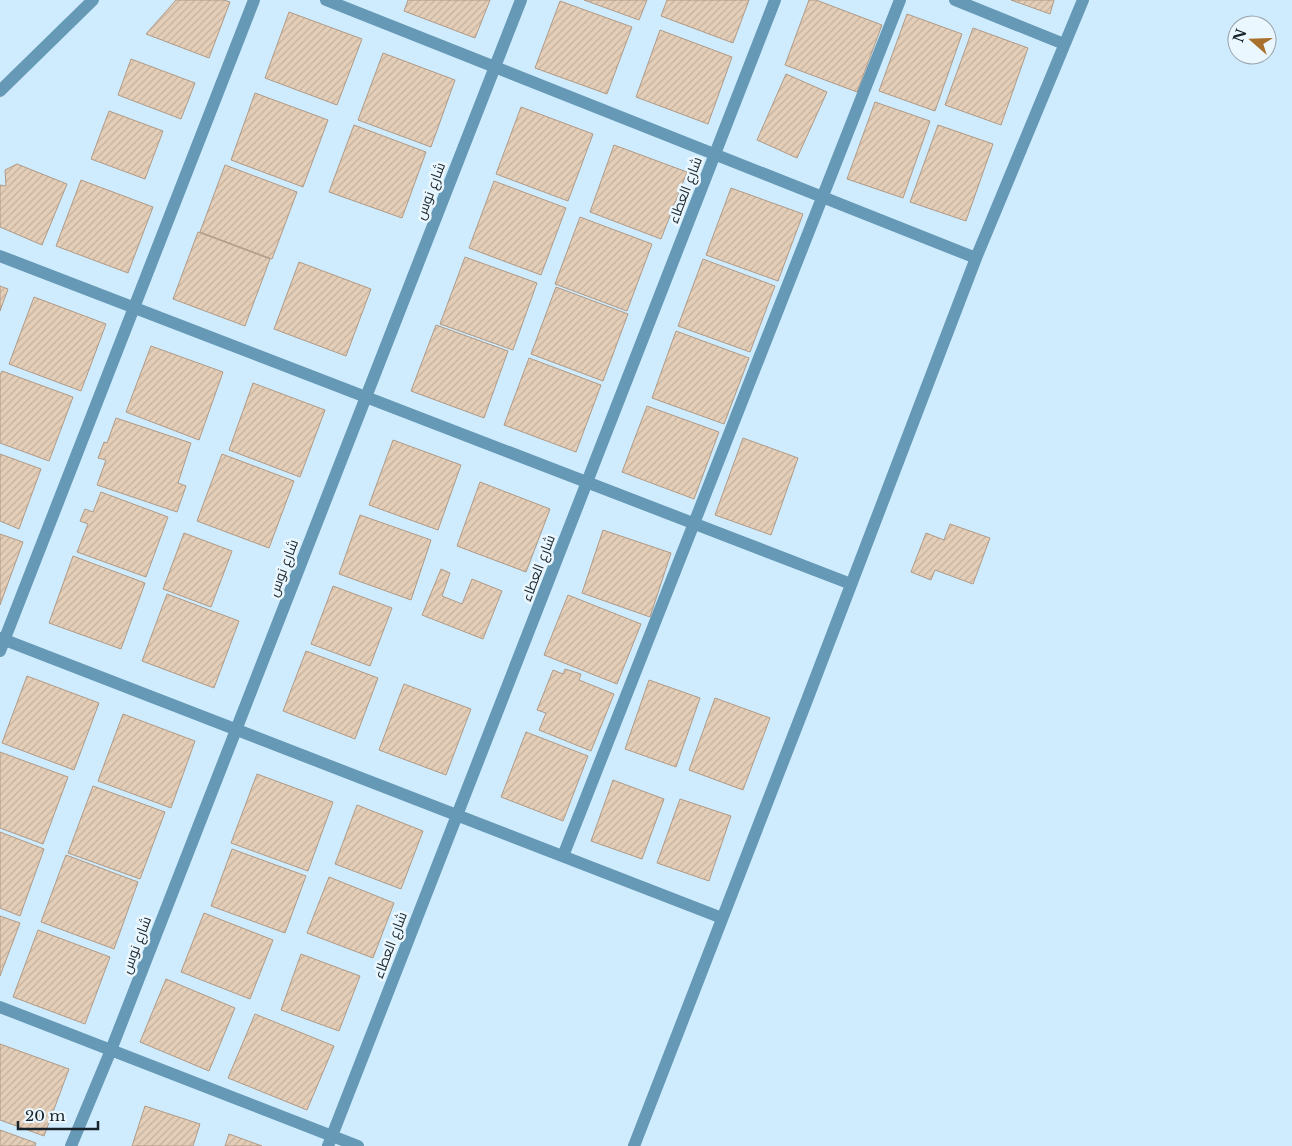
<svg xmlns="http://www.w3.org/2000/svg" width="1292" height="1146" font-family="'Libre Baskerville',Cairo,serif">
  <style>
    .building { fill: url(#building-hatch); stroke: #b09a86 }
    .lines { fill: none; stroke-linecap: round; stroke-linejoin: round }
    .minor { stroke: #6699b6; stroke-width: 12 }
    .labels { text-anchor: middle; stroke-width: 5; stroke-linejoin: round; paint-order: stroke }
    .street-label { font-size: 14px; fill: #182329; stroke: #ebf7fe }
  </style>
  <defs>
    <pattern id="building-hatch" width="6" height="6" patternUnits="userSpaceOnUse" patternTransform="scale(1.25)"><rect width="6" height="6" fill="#e4ceb8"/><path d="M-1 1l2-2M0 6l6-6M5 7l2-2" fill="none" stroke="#c3b19e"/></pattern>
  </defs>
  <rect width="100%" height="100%" fill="#cfecfe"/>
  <path class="building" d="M176,0H224L230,2L209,58L146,34Z
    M408,0H490L475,38L404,11Z
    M584,0H647L639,20Z
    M667,0H749L733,43L661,16Z
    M809,0H816L882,25L857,92L785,65Z
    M1011,0H1054L1050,14Z
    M560,1L632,27L607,94L535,68Z
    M289,12L362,39L337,105L265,78Z
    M907,14L962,34L935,111L879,91Z
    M973,28L1028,48L1001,125L945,105Z
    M660,30L732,57L708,124L636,97Z
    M383,53L455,80L431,147L358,120Z
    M131,59L195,83L181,119L118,95Z
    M786,74L827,92L797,158L757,140Z
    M255,93L328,120L303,187L231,160Z
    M875,102L930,121L903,198L847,179Z
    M521,107L593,134L568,201L496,174Z
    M109,111L163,131L145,179L91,159Z
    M354,125L426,152L402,218L329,192Z
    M938,125L993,144L966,221L910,202Z
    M614,145L687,172L661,239L590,212Z
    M17,164L67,184L42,245L0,227V185L6,186L5,170Z
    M225,165L297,192L272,259L200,232Z
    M81,180L153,207L128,273L56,246Z
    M494,181L566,208L541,275L469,248Z
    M731,188L803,214L778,281L706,255Z
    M580,217L652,244L627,311L555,284Z
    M198,232L270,259L245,326L173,299Z
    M465,257L537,283L513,350L440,324Z
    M703,259L775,286L750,352L678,326Z
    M299,262L371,289L346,356L274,329Z
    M0,286L8,289L0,311Z
    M556,287L628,314L603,381L531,354Z
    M34,297L106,324L81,391L9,364Z
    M436,325L508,351L484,418L411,391Z
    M676,331L749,358L724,424L652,398Z
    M151,346L223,372L199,440L126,412Z
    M529,358L601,385L576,452L504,425Z
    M2,371L73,397L49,461L0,443V375Z
    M253,383L325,410L300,477L229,450Z
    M647,406L719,432L694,499L622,472Z
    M116,418L191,443L178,483L186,486L177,512L97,485L106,460L98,458L104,442L107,443Z
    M743,438L798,458L771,535L715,515Z
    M393,440L461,465L438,530L369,505Z
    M0,454L41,469L19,529L0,521Z
    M222,454L294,481L269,548L197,521Z
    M480,482L550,509L526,572L457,546Z
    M101,492L168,517L146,577L77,552L88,524L80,521L85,509L93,512Z
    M360,515L431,540L411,600L339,574Z
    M950,524L990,538L973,584L935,570L931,580L911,572L926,533L944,540Z
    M603,530L671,553L650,617L582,593Z
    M184,533L232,551L211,607L163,589Z
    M0,534L23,542L0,605Z
    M73,556L145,583L121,649L49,623Z
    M441,569L450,573L442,596L462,604L472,579L502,591L483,639L422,615Z
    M333,586L392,608L370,666L311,644Z
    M167,594L239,621L214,688L142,661Z
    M568,595L641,624L617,684L544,655Z
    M306,651L378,678L355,739L283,711Z
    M565,669L581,674L579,680L614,694L591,751L539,730L546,713L537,710L553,670L563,674Z
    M27,676L99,703L74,770L2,743Z
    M649,680L700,698L676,767L625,749Z
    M404,684L471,709L446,775L379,750Z
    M715,698L770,718L743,790L689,770Z
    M123,714L195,741L171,808L98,781Z
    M526,732L588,756L563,821L501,797Z
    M0,752L68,777L43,844L0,828Z
    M257,774L333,802L308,871L231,843Z
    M613,780L664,799L642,859L591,841Z
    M93,786L165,812L140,879L68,853Z
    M680,799L731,816L709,881L657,863Z
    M357,805L423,831L401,889L335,864Z
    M0,832L44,849L20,916L0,908Z
    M232,849L306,876L285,933L211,906Z
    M66,855L138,882L114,949L41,922Z
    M329,877L394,903L373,958L307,933Z
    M204,913L273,940L250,999L181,972Z
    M0,916L20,923L0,976Z
    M38,930L110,957L85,1024L13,997Z
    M301,954L360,976L339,1031L281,1010Z
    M166,979L235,1008L209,1071L140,1042Z
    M255,1014L334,1046L307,1110L228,1078Z
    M0,1044L69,1069L44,1136L0,1120Z
    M145,1106L200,1124L193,1146H132Z
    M0,1130L36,1143L35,1146H0Z
    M229,1134L262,1146H225Z"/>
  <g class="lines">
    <path class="minor" d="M326,0L976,258
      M955,0L1064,44
      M0,91L93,0
      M0,256L851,584
      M0,638L722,918
      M0,651L254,0
      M563,856L900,0
      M0,1007L358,1146
      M71,1146L111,1050L521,0
      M328,1146L775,0
      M634,1146L807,700L976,258L1083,0"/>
  </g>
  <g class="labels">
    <g class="street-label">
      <text transform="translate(685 190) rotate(-69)" y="5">شارع العطاء</text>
      <text transform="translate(430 191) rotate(-69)" y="5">شارع نوس</text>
      <text transform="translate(283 568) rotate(-69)" y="5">شارع نوس</text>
      <text transform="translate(538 568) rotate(-69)" y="5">شارع العطاء</text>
      <text transform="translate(136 945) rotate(-69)" y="5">شارع نوس</text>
      <text transform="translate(390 945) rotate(-69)" y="5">شارع العطاء</text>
    </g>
  </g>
  <g transform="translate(1252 40) rotate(290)"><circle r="24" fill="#ebf7fe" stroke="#97a2a9"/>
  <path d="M0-4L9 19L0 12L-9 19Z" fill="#a86f2d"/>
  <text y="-8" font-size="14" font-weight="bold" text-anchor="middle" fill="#182329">N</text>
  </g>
  <path d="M18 1121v8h80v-8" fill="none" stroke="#182329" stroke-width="2.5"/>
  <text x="25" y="1121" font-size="15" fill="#182329" stroke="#ebf7fe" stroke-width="4" paint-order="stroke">20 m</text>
</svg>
